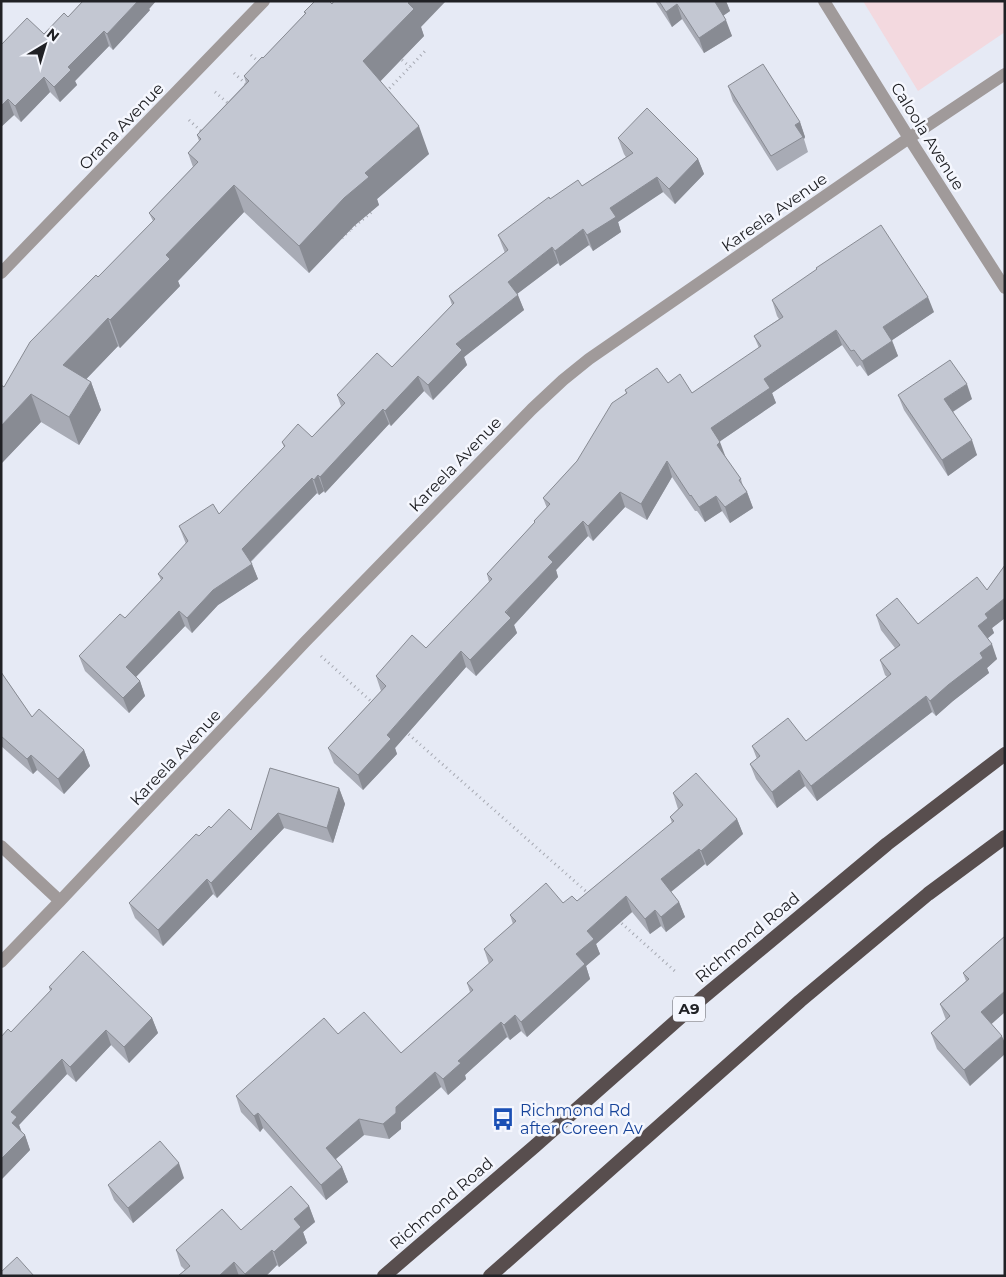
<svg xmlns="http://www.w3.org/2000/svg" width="1006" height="1277" font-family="Montserrat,sans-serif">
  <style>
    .commercial { fill: #f3d9df }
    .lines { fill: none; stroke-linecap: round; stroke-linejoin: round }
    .path { stroke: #a7aab3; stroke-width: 3; stroke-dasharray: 1 4; stroke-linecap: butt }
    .minor { stroke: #a09a9a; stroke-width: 12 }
    .trunk { stroke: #584e4e; stroke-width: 14 }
    .wall { fill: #a8abb5 }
    .shaded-wall { fill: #888b93 }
    .building { fill: #c3c7d2; stroke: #888b93 }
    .labels { text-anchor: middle; stroke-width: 5; stroke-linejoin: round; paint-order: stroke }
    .shield { fill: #f5f7fe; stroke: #606166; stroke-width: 1 }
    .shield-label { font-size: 15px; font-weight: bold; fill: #202125 }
    .street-label { font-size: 16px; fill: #202125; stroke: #f5f7fe }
    .transit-label { font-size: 16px; fill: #164399; stroke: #f5f7fe; text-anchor: start }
  </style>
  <rect width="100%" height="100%" fill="#e6eaf5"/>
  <path class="commercial" d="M863,1H1005V32L918,91Z"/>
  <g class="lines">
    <path class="path" d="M251,55L260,63
      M402,60L410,67
      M234,73L248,86
      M215,92L230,105
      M386,92L427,49
      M189,120L203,133
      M351,229L373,211
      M342,238L351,229L348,227
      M321,656L374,704
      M405,731L589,894
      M618,920L677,973"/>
    <path class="minor" d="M824,1L909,138L1005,288
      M1,273L264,1
      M1,846L60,901
      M1,962L60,901L305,642L532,409L563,380L589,359L909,138L1005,74"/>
    <path class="trunk" d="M384,1276L535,1146L701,999L887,844L1005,754
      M490,1276L800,1001L928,894L1005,837"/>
  </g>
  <path class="wall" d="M83,1H156L149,9L150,10L113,50L109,46L75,81L77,85L60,102L50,92L21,122L14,115L1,127V45L44,34L68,17Z
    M655,1H726L730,11L723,16L732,36L704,53L682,19L672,27Z
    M332,4L421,27L424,36L380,81L429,154L377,199L379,205L354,226L309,273L244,212L178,281L180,286L120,348L118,346L86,379L91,382L101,410L79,445L41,422L1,464V385L4,387L98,277L153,221L149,213L193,167L188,153L199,141L197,135L246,83L244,76L263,58L305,14L304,12Z
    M728,86L800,122L805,137L804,139L808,152L777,171L733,101Z
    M618,138L698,159L704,174L675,204L663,192L618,222L621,232L593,251L589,245L560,266L558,263L517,294L524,310L464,357L467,365L433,400L424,391L391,426L389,424L325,493L324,491L319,495L317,493L251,562L258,579L218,605L192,633L185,626L136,677L140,681L145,696L129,713L85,671L79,656L125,618L161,580L158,574L186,544L179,526L219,514L284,447L282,442L312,437L341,406L337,395L392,367L452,305L449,296L505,253L498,235L550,199L582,186L626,157L624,154Z
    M772,300L934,312L892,340L898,356L868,376L860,365L857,367L842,345L772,393L776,403L719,442L725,457L741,479L743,486L747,492L753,508L730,523L722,511L705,522L697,511H695L672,477L647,520L625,507L593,541L588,536L556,570L558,577L514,625L517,633L476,676L466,667L395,748L397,754L363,790L334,763L328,748L381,691L376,676L426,648L489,582L487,574L534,523V521L547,508L543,498L577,461L626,393L625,390L668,383L692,393L759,348L754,336L779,319L777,316Z
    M898,395L972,399L953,412L977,455L948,476L904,410Z
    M1005,565V618L992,628L994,633L987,639L997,659L987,668L989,673L953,701L936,716L932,712L817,801L805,786L777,808L756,779L750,764L757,759L752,746L806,741L887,677L885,675L880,660L895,648L881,630L876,615L918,624L987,590Z
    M1,672L32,717L84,750L90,766L64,794L37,770L33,774L1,746Z
    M270,768L339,788L345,804L333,843L284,828L217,898L213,894L163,946L135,918L129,903L199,836L211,828L251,830Z
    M673,793L737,819L743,834L707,866L705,864L671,892L679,902L685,917L666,932L661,926L650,934L632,912L596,944L600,954L586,966L590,979L527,1037L521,1031L510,1040L507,1037L465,1075L466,1079L448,1095L441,1087L401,1122V1129L389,1139L364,1135L336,1159L342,1167L348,1182L326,1200L263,1128L260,1132L241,1112L236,1096L338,1034L401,1053L470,992L467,983L489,964L484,949L513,924L510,915L563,903L577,901L672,823L670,817L678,809Z
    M1005,936V1012L991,1024L970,1086L937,1049L931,1033L946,1020L940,1004L966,981L963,973Z
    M49,987L152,1018L158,1033L129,1063L111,1045L76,1082L67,1074L19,1125L22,1133L25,1135L30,1150L1,1180V1037L11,1032L50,991Z
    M184,1178L133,1223L114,1200L108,1185Z
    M309,1206L315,1222L303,1232L307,1243L279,1267L277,1265L266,1276H178L185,1270L181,1266L176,1250L241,1230Z"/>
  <path class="shaded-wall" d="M138,1H156L149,9L150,10L113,50L107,34Z
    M410,1H446L421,27L424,36L373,89L363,61Z
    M716,1H726L730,11L721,17L715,2Z
    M677,4L682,19L672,27L666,12Z
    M726,20L732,36L704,53L699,38Z
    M104,31L109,46L75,81L77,85L60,102L54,87L68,67Z
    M44,77L50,92L21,122L15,106Z
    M8,99L14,115L1,127V106Z
    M800,122L805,137L804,139L795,125Z
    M419,126L429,154L377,199L379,205L354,226L309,273L299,246L365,173Z
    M698,159L704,174L675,204L669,189Z
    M657,177L663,192L618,222L621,232L593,251L587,235L610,208Z
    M234,185L244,212L178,281L180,286L120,348L110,320L166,255Z
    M583,229L589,245L560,266L555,251Z
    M552,247L558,263L513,297L508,282Z
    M518,295L524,310L464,357L467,365L433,400L428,385L456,344Z
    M928,297L934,312L888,343L883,327Z
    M108,318L118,346L73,393L63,365Z
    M836,330L842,345L772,393L776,403L716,444L711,428L764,379Z
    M892,341L898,356L868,376L862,361Z
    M418,376L424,391L391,426L385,411Z
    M91,382L101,410L79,445L69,417Z
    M967,384L972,399L949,414L944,399Z
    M31,394L41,422L1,464V426Z
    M383,409L389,424L325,493L320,477Z
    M972,440L977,455L948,476L942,460Z
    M720,442L726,458L717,445Z
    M667,461L672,477L647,520L641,504Z
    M318,475L324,491L319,495L314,480Z
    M312,478L317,493L248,564L242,549Z
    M620,492L625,507L593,541L588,526Z
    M747,492L753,508L730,523L725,507Z
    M716,496L722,511L705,522L699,507Z
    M583,521L588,536L556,570L558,577L514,625L517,633L476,676L470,660L548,557Z
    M252,564L258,579L218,605L192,633L187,618L213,590Z
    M1005,598V618L992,628L994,633L983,642L978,626L985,614Z
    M179,611L185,626L131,682L126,667Z
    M992,644L997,659L987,668L989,673L953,701L936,716L930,701L980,653Z
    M461,651L466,667L395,748L397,754L363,790L358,775L387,735Z
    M140,681L145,696L129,713L123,698Z
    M926,696L932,712L817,801L811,786Z
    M84,750L90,766L64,794L58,779Z
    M31,755L37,770L33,774L27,759Z
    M799,770L805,786L777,808L772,792Z
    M339,788L345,804L333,843L327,828Z
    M278,813L284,828L217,898L211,883Z
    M737,819L743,834L707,866L701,851Z
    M699,849L705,864L667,895L661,879Z
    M207,879L213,894L163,946L158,930Z
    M626,896L632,912L596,944L600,954L586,966L590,979L527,1037L521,1022L587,931Z
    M679,902L685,917L666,932L661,917Z
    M655,910L661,926L650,934L645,919Z
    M1005,991V1012L987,1028L981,1012Z
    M515,1015L521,1031L510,1040L504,1025Z
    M152,1018L158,1033L129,1063L124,1047Z
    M501,1022L507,1037L465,1075L466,1079L448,1095L443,1079L458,1061Z
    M106,1030L111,1045L76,1082L70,1067Z
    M1002,1036L1005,1043V1054L970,1086L964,1070Z
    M62,1059L67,1074L19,1125L22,1133L12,1123L11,1112Z
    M435,1072L441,1087L401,1122V1129L389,1139L383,1124L396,1107Z
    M258,1113L263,1128L260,1132L254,1116Z
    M359,1119L364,1135L331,1163L326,1148Z
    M25,1135L30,1150L1,1180V1159Z
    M179,1163L184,1178L133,1223L128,1208Z
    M342,1167L348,1182L326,1200L321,1185Z
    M309,1206L315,1222L303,1232L307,1243L279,1267L274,1252L294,1219Z
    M272,1250L277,1265L266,1276H245V1274Z
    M234,1262L239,1276H219Z"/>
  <path class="building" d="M83,1H138L107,34L104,31L68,67L71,70L54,87L44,77L15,106L8,99L1,106V45L27,18L44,34L64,13L68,17Z
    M315,1H329L332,4L334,1H410L408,3L414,9L363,61L419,126L365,173L369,177L344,198L299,246L234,185L166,255L170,259L110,320L108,318L63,365L91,382L69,417L31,394L1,426V385L4,387L30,342L96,275L98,277L155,219L149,213L198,162L188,153L201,139L197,135L249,81L244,76L262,57L263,58L306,13L304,12Z
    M659,1H716L715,2L726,20L699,38L677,4L666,12Z
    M763,64L800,122L795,125L803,137L771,156L728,86Z
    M647,108L698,159L669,189L657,177L610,208L616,217L587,235L583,229L555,251L552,247L508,282L518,295L456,344L462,350L428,385L418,376L385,411L383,409L320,477L318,475L314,480L312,478L242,549L252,564L213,590L187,618L179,611L126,667L140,681L123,698L79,656L120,614L125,618L163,578L158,574L188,541L179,526L213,504L219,514L285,446L282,442L298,424L312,437L345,403L337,395L377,353L392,367L454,303L449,296L508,250L498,235L549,197L550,199L578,180L582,186L633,153L618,138Z
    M881,225L928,297L883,327L892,341L862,361L854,350L851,351L836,330L764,379L770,388L711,428L720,442L717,445L741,479L739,480L747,492L725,507L716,496L699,507L691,495L690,496L667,461L641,504L620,492L588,526L583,521L548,557L553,562L505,612L511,618L470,660L461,651L387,735L391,739L358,775L328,748L386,686L376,676L412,635L426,648L492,579L487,574L535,522L534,521L550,504L543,498L577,461L612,403L627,393L625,390L657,368L668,383L680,374L692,393L761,346L754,336L783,317L772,300L817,269L816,268Z
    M950,360L967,384L944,399L972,440L942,460L898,395Z
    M1005,565V598L985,614L988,618L978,626L992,644L980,653L983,658L948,685L930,701L926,696L811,786L799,770L772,792L750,764L760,756L752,746L788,718L806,741L891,674L880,660L900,645L876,615L897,598L918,624L977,577L987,590Z
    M1,672L32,717L39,709L84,750L58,779L31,755L27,759L1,736Z
    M270,768L339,788L327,828L278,813L211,883L207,879L158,930L129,903L196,834L199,836L209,826L211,828L229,809L251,830Z
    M696,773L737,819L701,851L699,849L661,879L679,902L661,917L655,910L645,919L626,896L587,931L594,939L576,954L585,964L521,1022L515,1015L504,1025L501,1022L458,1061L461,1063L443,1079L435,1072L396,1107V1113L383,1124L359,1119L326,1148L342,1167L321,1185L258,1113L254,1116L236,1096L324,1018L338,1034L364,1012L401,1053L473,990L467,983L493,960L484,949L516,921L510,915L546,883L563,903L572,896L577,901L674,821L670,817L683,805L673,793Z
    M1005,936V991L981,1012L1002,1036L964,1070L931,1033L950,1016L940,1004L969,979L963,973Z
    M83,951L152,1018L124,1047L106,1030L70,1067L62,1059L11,1112L17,1117L12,1123L25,1135L1,1159V1037L8,1029L11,1032L52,989L49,987Z
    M160,1141L179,1163L128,1208L108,1185Z
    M291,1186L309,1206L294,1219L301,1227L274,1252L272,1250L245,1274L234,1262L219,1276H178L190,1266L176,1250L222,1209L241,1230Z
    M17,1257L34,1276H1V1272Z"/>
  <defs>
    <symbol id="bus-bare" viewBox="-9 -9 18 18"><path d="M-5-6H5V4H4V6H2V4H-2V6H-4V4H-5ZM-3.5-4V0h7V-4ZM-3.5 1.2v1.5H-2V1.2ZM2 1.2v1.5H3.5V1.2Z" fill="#1a4fb4" stroke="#f5f7fe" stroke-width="2.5" paint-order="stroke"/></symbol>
  </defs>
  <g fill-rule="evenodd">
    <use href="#bus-bare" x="487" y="1103" width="32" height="32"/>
  </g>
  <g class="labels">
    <rect class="shield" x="673" y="996.5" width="32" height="25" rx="4"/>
    <g class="shield-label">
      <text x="689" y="1014">A9</text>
    </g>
    <g class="street-label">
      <text transform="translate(121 126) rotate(-46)" y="6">Orana Avenue</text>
      <text transform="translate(928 136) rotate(58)" y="6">Caloola Avenue</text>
      <text transform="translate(774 212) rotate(-35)" y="6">Kareela Avenue</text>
      <text transform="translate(455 464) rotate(-46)" y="6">Kareela Avenue</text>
      <text transform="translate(175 757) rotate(-47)" y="6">Kareela Avenue</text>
      <text transform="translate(747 937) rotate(-40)" y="6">Richmond Road</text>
      <text transform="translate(441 1203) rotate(-41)" y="6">Richmond Road</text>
    </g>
    <g class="transit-label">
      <text x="520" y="1116">Richmond Rd<tspan x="520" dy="18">after Coreen Av</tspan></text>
    </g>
  </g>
  <rect width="1006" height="1277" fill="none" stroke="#202125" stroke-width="5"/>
  <g transform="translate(45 45) rotate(38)" stroke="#f5f7fe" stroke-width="4" paint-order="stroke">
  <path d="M0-4L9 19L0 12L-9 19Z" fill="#202125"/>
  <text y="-8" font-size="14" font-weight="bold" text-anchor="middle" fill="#202125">N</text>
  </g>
</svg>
